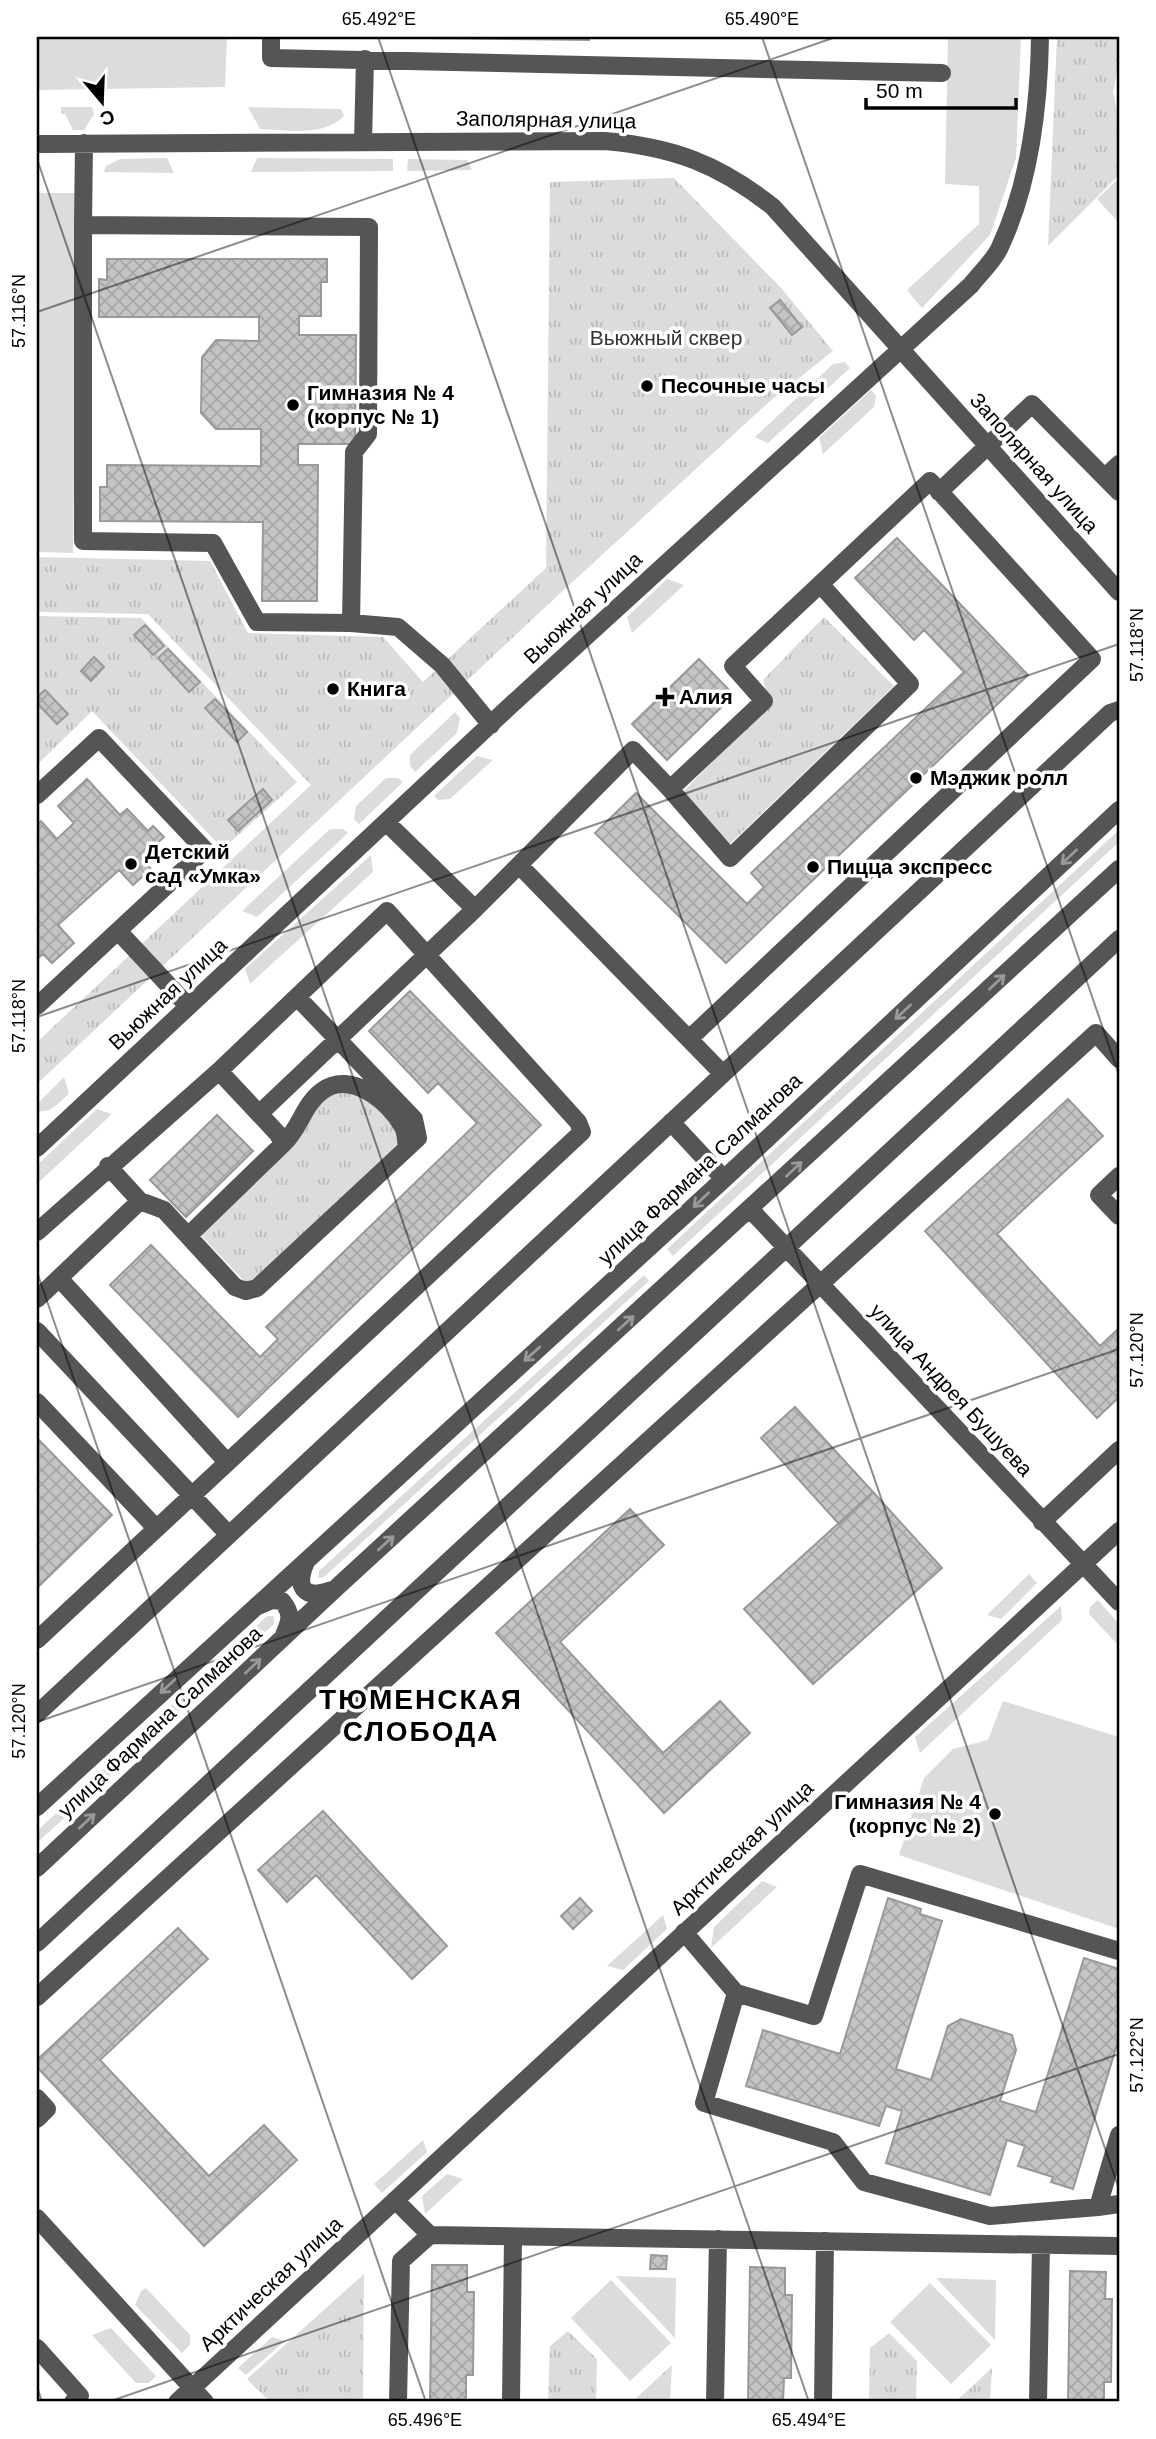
<svg xmlns="http://www.w3.org/2000/svg" width="1156" height="2439" font-family="Arial,sans-serif">
  <style>
    .grass { fill: #dcdcdc }
    .park { fill: url(#park-tufts) }
    .building { fill: url(#building-cross-hatch); stroke: #999; stroke-width: 2 }
    .lines { fill: none; stroke-linecap: round; stroke-linejoin: round }
    .minor { stroke: #555; stroke-width: 18 }
    .oneway { stroke: #999 }
    .ticks { fill: none; stroke: #000; stroke-width: 2; stroke-opacity: 0.45 }
    .poi-dot { fill: #000; stroke: #fff; stroke-width: 2.5 }
    .labels { text-anchor: middle; stroke-width: 7; stroke-linejoin: round; paint-order: stroke }
    .street-label { font-size: 21px; fill: #000; stroke: #fff }
    .park-label { font-size: 21px; fill: #333; stroke: #fff }
    .poi-label { font-size: 21px; font-weight: bold; fill: #000; stroke: #fff; text-anchor: start }
    .district-label { font-size: 28px; font-weight: bold; letter-spacing: 2px; fill: #000; stroke: #fff }
    .neatline { fill: none; stroke: #000; stroke-width: 2.5 }
    .ticks-label { font-size: 18px; text-anchor: middle; fill: #000 }
  </style>
  <defs>
    <pattern id="park-tufts" width="24" height="20" patternUnits="userSpaceOnUse" patternTransform="scale(1.75)"><rect width="24" height="20" fill="#dcdcdc"/><path d="M3 7l-1-3M5 7V3M7 7l1-3M15 17l-1-3M17 17v-4M19 17l1-3" fill="none" stroke="#bbb"/></pattern>
    <pattern id="building-cross-hatch" width="8" height="8" patternUnits="userSpaceOnUse" patternTransform="scale(1.75)"><rect width="8" height="8" fill="#c4c4c4"/><path d="M0 0l8 8M0 8l8-8" fill="none" stroke="#a7a7a7"/></pattern>
  </defs>
  <rect width="100%" height="100%" fill="#fff"/>
  <path class="grass" d="M37,37H227L225,87L37,90Z
    M948,37H1021L1016,158L990,235L922,308L907,290L979,224V186L945,184Z
    M61,107H92L94,114L84,130H73L65,114H61Z
    M248,107L341,109L344,116C324,137 287,130 260,129Z
    M167,158L174,173L104,172L106,166L120,159Z
    M257,158L393,159V171L251,172Z
    M408,159L467,160L472,170L407,171Z
    M1119,178V223L1097,199Z
    M37,193H77L73,553L37,552Z
    M845,362L850,368L768,443L755,437L833,364Z
    M871,390L876,396L874,407L823,454L819,438Z
    M667,579L684,585L632,633L627,617Z
    M455,712L460,718L457,733L415,772L410,766V755Z
    M477,756L493,760L450,799L438,800L434,796Z
    M386,778H398L403,782L359,824L354,819L356,806Z
    M330,829H343L348,833L257,917L242,911Z
    M1119,830V842L673,1256L667,1249Z
    M371,855L373,872L250,984L245,969Z
    M64,1077L69,1093C59,1103 52,1113 37,1111V1104Z
    M97,1109L112,1114L37,1184V1165Z
    M644,1275L649,1281L324,1577L318,1578L319,1571Z
    M1029,1574L1037,1583L1001,1619L987,1615Z
    M1098,1600L1119,1624V1646L1089,1614L1090,1607Z
    M1061,1606L1062,1620L920,1753L915,1737Z
    M267,1616H274V1624L37,1843V1831Z
    M1003,1701L1119,1737V1929L899,1855L924,1778L953,1749L988,1740Z
    M762,1881L777,1887L711,1948L714,1927Z
    M663,1915L667,1929L623,1970L607,1966Z
    M423,2140L427,2152L382,2193L374,2184Z
    M447,2174L463,2179L425,2214L422,2196Z
    M616,2276L676,2278L675,2338Z
    M936,2278L996,2280L995,2340Z
    M611,2280L671,2343L630,2381L571,2318Z
    M930,2283L991,2345L951,2384L890,2322Z
    M146,2288L190,2335V2345L182,2353L135,2305L141,2291Z
    M246,2305L249,2318L220,2344L212,2335Z
    M111,2328L156,2376L149,2383H136L92,2335Z
    M272,2337L285,2341L246,2375L238,2368Z"/>
  <path class="park" d="M1057,37H1119V64L1113,92L1119,117V175L1048,246Z
    M674,178L782,289L833,351L769,402L555,598L37,1084V1042L311,785L148,614L37,612V557L210,561L248,633L383,637L423,682L546,568L550,182Z
    M37,616L141,618L297,782L223,849L92,711L37,765Z
    M824,617L894,686L729,845L682,793L769,704L763,680Z
    M352,1087L395,1123L403,1148L258,1281H244L198,1232L284,1128L315,1102Z
    M364,2274L363,2402H270L247,2379Z
    M568,2331L597,2359L596,2402H548L550,2346Z
    M889,2333L917,2361L916,2402H869L870,2348Z
    M672,2365L670,2402H632Z
    M992,2368L990,2402H955Z"/>
  <path class="building" d="M332,37H589V40Z
    M107,259H327V282H321V316H299V335H356L355,444H298V465H318L317,601H262L263,522L100,521V487H107V465L261,466V429H216L201,413L202,357L216,340L259,341V317H99V279L107,280Z
    M780,300L802,327L792,335L770,308Z
    M897,538L1028,675L726,963L595,833L636,793L747,904L764,887L751,873L964,672L924,630L914,640L855,578Z
    M145,625L164,646L153,655L134,635Z
    M168,649L200,682L189,692L158,658Z
    M94,657L104,667L91,681L81,671Z
    M699,659L734,695L667,760L632,724Z
    M45,690L68,714L57,724L37,703V697Z
    M215,699L247,732L237,742L205,708Z
    M87,779L120,815L127,809L148,831L153,826L164,837L141,858L151,869L133,885L119,870L58,925L74,943L52,963L43,954L37,959V824L41,821L57,839L74,823L58,806Z
    M263,789L272,800L238,831L228,820Z
    M410,991L541,1125L238,1417L110,1285L151,1245L260,1357L278,1339L266,1327L477,1123L438,1083L428,1093L369,1031Z
    M1068,1099L1103,1136L997,1234L1100,1346L1119,1328V1397L1097,1418L925,1231Z
    M217,1115L253,1151L186,1217L150,1180Z
    M795,1407L873,1492L839,1524L761,1438Z
    M37,1438L112,1515L37,1588L38,1523Z
    M873,1492L942,1568L813,1684L744,1609Z
    M630,1509L664,1545L560,1642L663,1753L720,1701L750,1733L664,1813L496,1633Z
    M323,1811L447,1946L412,1979L316,1875L287,1902L258,1870Z
    M580,1898L592,1911L573,1929L561,1916Z
    M888,1898L921,1909L920,1914L942,1921L896,2069L931,2080L948,2026L961,2019L1012,2035L1016,2050L1000,2101L1036,2112L1084,1958L1119,1969V2038L1073,2189L1051,2182L1053,2177L1018,2166L1025,2146L1007,2140L990,2195L886,2163L902,2111L886,2106L879,2126L746,2086L763,2030L840,2054Z
    M178,1928L208,1959L100,2060L209,2176L264,2125L297,2160L204,2246L37,2067V2060Z
    M651,2255L667,2256L666,2269H650Z
    M432,2265H467V2292H474L473,2375H466V2402H430Z
    M750,2267L785,2268V2295H792L791,2378H784L783,2402H748Z
    M1070,2271L1106,2272L1105,2299H1112L1111,2382H1104V2402H1068Z"/>
  <g class="lines">
    <path class="minor" d="M271,37V58L942,73
      M363,142L365,59
      M37,144L605,141C673,147 719,164 773,207L1119,592
      M83,225L84,143
      M1105,477L1119,464
      M939,492L1032,404L1119,492
      M351,623L354,452L368,434L369,227L83,225V541L213,543L257,622L351,623L398,627L442,665L491,725
      M670,789L730,858L910,684L821,585
      M37,795L99,738L205,850L37,1006
      M475,909L519,865
      M119,932L188,1006
      M689,1039L1092,659L930,481L733,666L764,701L670,789L633,750L519,865L723,1074L1110,713L1119,710
      M259,1114L475,909L386,822
      M671,1122L724,1179
      M283,1144C300,1129 303,1105 322,1091C350,1070 389,1101 403,1127C406,1132 406,1142 407,1148
      M37,1148L510,706L971,285C980,273 994,261 1000,247C1030,183 1039,106 1040,37
      M108,1166L140,1201L164,1210L188,1236L283,1144L278,1134L219,1071
      M1119,1176L1099,1195L1119,1216
      M750,1209L1119,1602
      M37,1232L219,1071L387,911L578,1122L582,1132L37,1640
      M188,1236L235,1287L246,1291L257,1288L418,1138L414,1119L297,997
      M59,1278L227,1462
      M37,1299L140,1201
      M37,1331L229,1535L723,1074
      M37,1402L156,1528
      M1042,1522L1119,1450
      M307,1560C294,1586 303,1601 332,1590
      M258,1606L272,1600L282,1601C293,1614 290,1621 284,1635
      M37,1714L229,1535
      M37,1807L724,1179L1119,810
      M37,1868L335,1589L1119,869
      M684,1932L736,1993L814,2016L860,1874L1119,1951
      M37,1943L1119,939
      M736,1993L704,2103L833,2142L864,2182L990,2216L1098,2207L1119,2135
      M37,1997L1096,1033L1119,1059
      M37,2098L47,2109L37,2119
      M395,2200L430,2235L401,2261L398,2402
      M1098,2207L1119,2204
      M37,2218L205,2402
      M430,2235L1119,2246
      M37,2348L80,2396L73,2402
      M177,2402L1119,1531
      M511,2402L513,2237
      M715,2402L718,2239
      M823,2402L825,2241
      M1038,2402L1041,2245"/>
  </g>
  <defs><path id="oneway-shaft" d="M-6 0H5M1.5-3L5.5 0L1.5 3" fill="none" stroke-width="1.6" stroke-linecap="round" stroke-linejoin="round" transform="scale(1.75)"/></defs>
  <g class="oneway">
    <use href="#oneway-shaft" transform="translate(1069 857) rotate(137)"/>
    <use href="#oneway-shaft" transform="translate(997 982) rotate(-43)"/>
    <use href="#oneway-shaft" transform="translate(903 1012) rotate(137)"/>
    <use href="#oneway-shaft" transform="translate(794 1169) rotate(-43)"/>
    <use href="#oneway-shaft" transform="translate(701 1200) rotate(137)"/>
    <use href="#oneway-shaft" transform="translate(626 1323) rotate(-42)"/>
    <use href="#oneway-shaft" transform="translate(532 1354) rotate(138)"/>
    <use href="#oneway-shaft" transform="translate(386 1543) rotate(-42)"/>
    <use href="#oneway-shaft" transform="translate(253 1666) rotate(-43)"/>
    <use href="#oneway-shaft" transform="translate(168 1686) rotate(137)"/>
    <use href="#oneway-shaft" transform="translate(87 1821) rotate(-43)"/>
  </g>
  <path class="ticks" d="M378,37L1119,2189M762,37L1119,1075M37,159L809,2402M37,312L836,37M37,1017L1119,644M37,1272L426,2402M37,1722L1119,1349M37,2386L42,2402M108,2402L1119,2054"/>
  <g class="poi-dot">
    <circle cx="647" cy="386" r="7"/>
    <circle cx="293" cy="405" r="7"/>
    <circle cx="333" cy="689" r="7"/>
    <path d="M661.5 686.5h7v7h7v7h-7v7h-7v-7h-7v-7h7z"/>
    <circle cx="916" cy="778" r="7"/>
    <circle cx="131" cy="864" r="7"/>
    <circle cx="813" cy="867" r="7"/>
    <circle cx="995" cy="1814" r="7"/>
  </g>
  <g class="labels">
    <g class="street-label">
      <text transform="translate(546 120) rotate(1)" y="7">Заполярная улица</text>
      <text transform="translate(1034 463) rotate(48)" y="7">Заполярная улица</text>
      <text transform="translate(583 608) rotate(-43)" y="7">Вьюжная улица</text>
      <text transform="translate(168 994) rotate(-43)" y="7">Вьюжная улица</text>
      <text transform="translate(700 1169) rotate(-43)" y="7">улица Фармана Салманова</text>
      <text transform="translate(951 1390) rotate(47)" y="7">улица Андрея Бушуева</text>
      <text transform="translate(160 1722) rotate(-43)" y="7">улица Фармана Салманова</text>
      <text transform="translate(742 1848) rotate(-43)" y="7">Арктическая улица</text>
      <text transform="translate(271 2284) rotate(-43)" y="7">Арктическая улица</text>
    </g>
    <g class="park-label">
      <text x="666" y="345">Вьюжный сквер</text>
    </g>
    <g class="poi-label">
      <text x="661" y="393">Песочные часы</text>
      <text x="307" y="400">Гимназия № 4<tspan x="307" dy="24">(корпус № 1)</tspan></text>
      <text x="347" y="696">Книга</text>
      <text x="679" y="704">Алия</text>
      <text x="930" y="785">Мэджик ролл</text>
      <text x="145" y="859">Детский<tspan x="145" dy="24">сад «Умка»</tspan></text>
      <text x="827" y="874">Пицца экспресс</text>
      <text x="981" y="1809" text-anchor="end">Гимназия № 4<tspan x="981" dy="24">(корпус № 2)</tspan></text>
    </g>
    <g class="district-label">
      <text x="421" y="1709">ТЮМЕНСКАЯ<tspan x="421" dy="32">СЛОБОДА</tspan></text>
    </g>
  </g>
  <rect width="1156" height="2439" fill="none" stroke="#ffffff" stroke-width="77"/>
  <g transform="translate(102 102) rotate(161)" stroke="#ffffff" stroke-width="5" paint-order="stroke">
  <path d="M0-5L12 26L0 18L-12 26Z" fill="#000000"/>
  <text y="-10" font-size="19" font-weight="bold" text-anchor="middle" fill="#000000">С</text>
  </g>
  <path d="M866 98v10h150v-10" fill="none" stroke="#000000" stroke-width="3.5"/>
  <text x="876" y="98" font-size="21" fill="#000000" stroke="#ffffff" stroke-width="5" paint-order="stroke">50 m</text>
  <rect x="38" y="38" width="1080" height="2362" class="neatline"/>
  <g class="ticks-label">
    <text x="379" y="25">65.492°E</text>
    <text x="762" y="25">65.490°E</text>
    <text transform="translate(19 311) rotate(-90)" y="6">57.116°N</text>
    <text transform="translate(1137 645) rotate(-90)" y="6">57.118°N</text>
    <text transform="translate(19 1016) rotate(-90)" y="6">57.118°N</text>
    <text transform="translate(1137 1350) rotate(-90)" y="6">57.120°N</text>
    <text transform="translate(19 1721) rotate(-90)" y="6">57.120°N</text>
    <text transform="translate(1137 2055) rotate(-90)" y="6">57.122°N</text>
    <text x="425" y="2426">65.496°E</text>
    <text x="809" y="2426">65.494°E</text>
  </g>
</svg>
